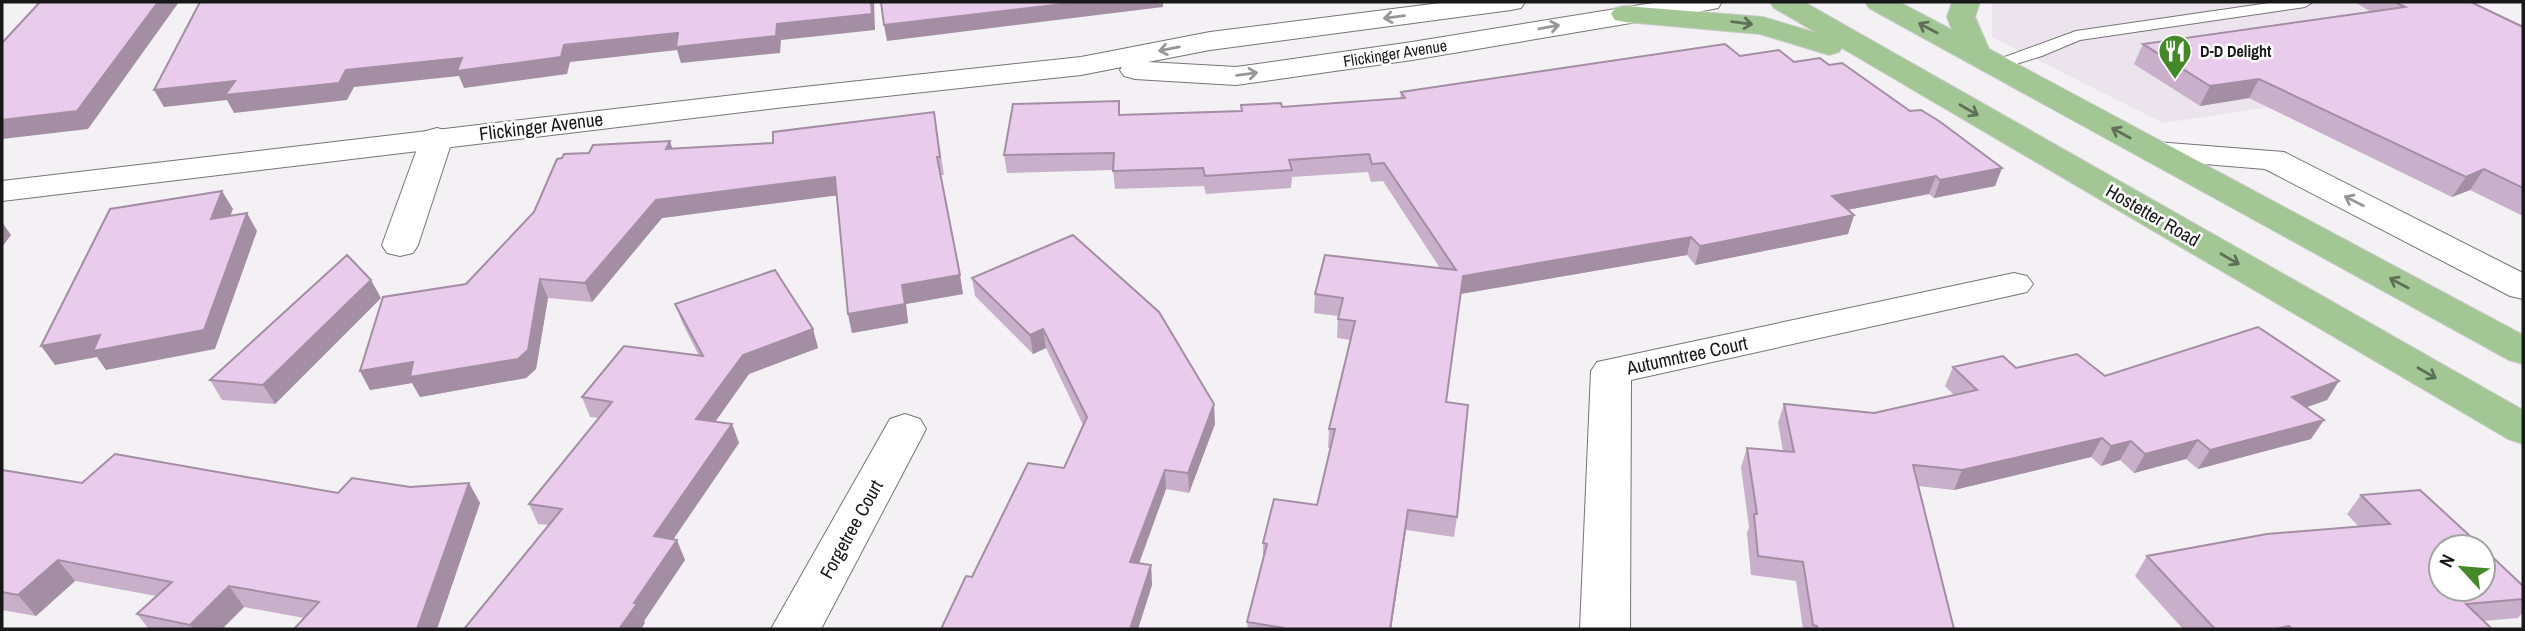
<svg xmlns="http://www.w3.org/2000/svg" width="2525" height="631" font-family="'Archivo Narrow',sans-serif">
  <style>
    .built { fill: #ece4ed }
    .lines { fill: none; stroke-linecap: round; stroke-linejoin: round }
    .service-casing { stroke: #767476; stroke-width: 2 }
    .minor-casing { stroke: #767476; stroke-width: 2 }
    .tertiary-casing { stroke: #767476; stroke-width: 2 }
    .primary-casing { stroke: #ccc; stroke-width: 2 }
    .service { fill: #fff; fill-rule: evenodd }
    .minor { fill: #fff; fill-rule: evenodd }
    .tertiary { fill: #fff; fill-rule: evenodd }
    .primary { fill: #a2c794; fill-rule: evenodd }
    .wall { fill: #c8afca }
    .shaded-wall { fill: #a38ea4 }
    .building { fill: #e9cbeb; stroke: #a38ea4; stroke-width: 2 }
    .oneway { stroke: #989798 }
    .oneway2 { stroke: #5e7056 }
    .labels { text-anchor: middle; stroke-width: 5; stroke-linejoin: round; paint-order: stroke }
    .far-poi-label { font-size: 16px; font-weight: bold; fill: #191819; stroke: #fff; text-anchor: start }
    .far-street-label { font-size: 16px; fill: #191819; stroke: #fff }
    .street-label { font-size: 19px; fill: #191819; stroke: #fff }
  </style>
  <rect width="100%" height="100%" fill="#f3f1f3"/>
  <path class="built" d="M1992,2H2448L2523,69L2163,123L1992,37Z"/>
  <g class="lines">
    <defs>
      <path id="service" d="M2276,2H2313L2305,7L2080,40L2042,56L2003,68L1997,70L1989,65L1991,62L2076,31Z"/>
      <path id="minor" d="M437,128L448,131L453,138L418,245L413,253L400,256L387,253L382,245L421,138L426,131Z
        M2156,142L2284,152L2523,273V299L2510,296L2265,169L2144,159L2140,152L2144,145Z
        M2014,273L2027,276L2033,284L2027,292L1631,380L1630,629H1580L1591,371L1597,362Z
        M905,414L920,419L926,429L821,629H771L890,419Z"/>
      <path id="tertiary" d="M1448,2H1525L1521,8L1511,10L1210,50L1148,62L1236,67L1412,42L1659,2H1722L1718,8L1708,10L1412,60L1236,85L1135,79L1124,76L1120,70L1122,67L1081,75L785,107L2,201V181L785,89L1081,57L1210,32Z"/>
      <path id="primary" d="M1770,2H1804L2523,410V444L2508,439L1842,48L1839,52L1829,55L1760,34L1625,22L1615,20L1611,14L1615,8L1625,6L1763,17L1817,33L1774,8Z
        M1865,2H1899L1952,30L1947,17L1952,2H1980L1975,17L1989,49L2523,335V364L2509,360L1869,8Z"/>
    </defs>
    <use href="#service" class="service-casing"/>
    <use href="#minor" class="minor-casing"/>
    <use href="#tertiary" class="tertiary-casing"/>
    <use href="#primary" class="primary-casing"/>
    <use href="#service" class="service"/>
    <use href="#minor" class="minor"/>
    <use href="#tertiary" class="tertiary"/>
    <use href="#primary" class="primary"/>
  </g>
  <path class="wall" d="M2355,2H2471L2523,27V216L2470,190L2452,197L2249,98L2200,106L2134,64L2143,44L2371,12Z
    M1740,56L1829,65L1910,111L2002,168L1995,186L1934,198L1929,194L1847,210L1854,215L1848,234L1695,265L1687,255L1460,294L1446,402L1457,517L1454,537L1406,530L1391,629H1248L1247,622L1263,558V543L1317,505L1330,448H1328L1329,429L1351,340L1337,338L1338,316L1314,313L1315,294L1440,268L1383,181L1371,182L1368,172L1292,177L1291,188L1206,194L1204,186L1115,189L1113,170L1007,173L1004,155L1120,115L1241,111V105L1282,107L1400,99L1401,92Z
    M934,112L944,175H940L963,294L906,304L908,323L852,333L848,314L837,195L662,218L592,302L548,298L536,369L526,378L420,397L412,383L370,390L360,371L466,284L589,153L670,141L672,149L773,143Z
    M972,278L1215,424L1189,493L1166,489L1139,564L1151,565L1152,585L1138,629H941L972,577L1064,468L1083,425L1046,348L1033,354L975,296Z
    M381,298L275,404L222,400L210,380Z
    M675,304L813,329L818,348L749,374L715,422L732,424L739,443L673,539L685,560L644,621L645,623L549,525L538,524L529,504L599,418L590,417L582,397L699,356L682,322Z
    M1953,367L2016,368L2105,376L2339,381L2327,400L2306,407L2311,439L2198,469L2186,459L2134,473L2120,460L2101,466L2091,457L1954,490L1918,486L1954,629H1803L1796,581L1751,575L1747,533L1749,527L1741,467L1747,448L1783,451L1778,423L1784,404L1874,413L1954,395L1945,386Z
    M2,470L82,483L338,493L469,483L480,503L437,629H294L304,618L244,607L222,629H149L137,614L156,596L75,581L36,616L2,610Z
    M2361,495L2523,586V612L2518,618L2483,621L2492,629H2183L2135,576L2147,556L2359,527L2347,514Z"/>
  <path class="shaded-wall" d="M158,2H179L88,129L2,139V120Z
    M871,2H874L875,30L781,40L780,53L681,63L677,50L570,62L567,74L464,88L459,76L354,87L347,100L234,113L227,100L164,107L154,90L235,81L346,70L678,33L777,24Z
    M1080,2H1163V7L887,41L884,25Z
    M2259,79L2249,98L2200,106L2210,86Z
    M670,141L675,158L666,149Z
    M2002,168L1995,186L1934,198L1940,180Z
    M2484,169L2470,190L2452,197L2466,177Z
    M1936,176L1929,194L1826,214L1832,196Z
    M835,177L840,195L662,218L592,302L585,283L656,200Z
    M222,191L233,209L222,237L211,219Z
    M247,213L257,231L215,349L106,370L97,357L55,365L41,346L100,335Z
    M1854,215L1848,234L1695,265L1700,246Z
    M2,222L11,235L2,247Z
    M1691,237L1687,255L1460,294L1463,276Z
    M960,275L963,294L906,304L908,323L852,333L848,314L902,285Z
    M540,279L548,298L536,369L526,378L420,397L412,383L370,390L360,371L413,362Z
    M371,280L381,298L275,404L263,385Z
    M813,329L818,348L749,374L703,439L696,419L743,355Z
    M1043,329L1046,348L1033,354L1030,335Z
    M2339,381L2327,400L2279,417L2292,397Z
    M1214,404L1215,424L1189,493L1188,473Z
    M2324,420L2311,439L2198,469L2210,450Z
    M732,424L739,443L662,556L654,536Z
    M2102,438L2091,457L1954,490L1962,470Z
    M2198,440L2186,459L2134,473L2145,454Z
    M2131,441L2120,460L2101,466L2111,446Z
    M1165,470L1166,489L1132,582L1130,562Z
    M469,483L480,503L437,629H417Z
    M1408,510L1406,530L1391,629H1390Z
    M677,540L685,560L644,621L645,623L641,629H619L634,603Z
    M58,560L75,581L36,616L18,595Z
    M1151,565L1152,585L1138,629H1130Z
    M229,586L244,607L222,629H193L190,625Z"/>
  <path class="building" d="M40,2H158L77,111L2,120V43Z
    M200,2H871L872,14L777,24L776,36L676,47L678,33L564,45L561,57L457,71L462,58L346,70L339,83L225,95L235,81L154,90Z
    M881,2H1080L884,25Z
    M2395,2H2471L2523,27V188L2484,169L2466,177L2259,79L2210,86L2143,44L2405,7Z
    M1725,44L1740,56L1779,50L1794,62L1820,58L1829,65L1842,63L1910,111L1921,110L1939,121L2002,168L1940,180L1936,176L1832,196L1854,215L1716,243L1700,246L1691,237L1463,276L1446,402L1468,405L1457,517L1408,510L1390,629H1284V628L1247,622L1267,544L1263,543L1274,499L1317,505L1335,429H1329L1355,321L1338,319L1343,298L1315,294L1325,255L1456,270L1384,163L1372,164L1369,154L1289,160L1292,170L1205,176L1203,168L1113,171L1114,153L1004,155L1013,104L1119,101V115L1242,111L1241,105L1281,103L1282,107L1405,98L1401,92Z
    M934,112L940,157H937L960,275L902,285L905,304L848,314L835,177L656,200L585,283L540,279L528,350L518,359L410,377L413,362L360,371L383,297L466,284L534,212L557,159L562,158L564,154L589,153L593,145L670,141L666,149L773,143V132Z
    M222,191L211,219L247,213L204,330L93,351L100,335L41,346L110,209Z
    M1073,235L1159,312L1214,404L1188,473L1165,470L1130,562L1151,565L1130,629H941L966,576L972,577L1028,463L1064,468L1087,417L1043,329L1030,335L972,278Z
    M347,255L371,280L263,385L210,380Z
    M775,270L813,329L743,355L696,419L732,424L654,536L677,540L634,603L637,604L619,629H464L562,509L529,504L612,402L582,397L624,346L703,356L675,304Z
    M2258,327L2339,381L2292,397L2324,420L2210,450L2198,440L2145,454L2131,441L2111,446L2102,438L1962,470L1913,465L1954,629H1817V626L1813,625L1803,562L1758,556L1754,514H1757L1747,448L1794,452L1784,404L1874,413L1977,390L1953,367L2003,356L2016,368L2077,354L2105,376Z
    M115,454L338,493L352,478L410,487L469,483L417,629H294L319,602L229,586L190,625L137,614L172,582L58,560L18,595L2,592V470L82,483Z
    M2420,490L2482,547H2441V589H2483V548L2523,586V599L2466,604L2492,629H2292L2289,626L2275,629H2215L2147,556L2267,534L2390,524L2361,495Z"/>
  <defs><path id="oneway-shaft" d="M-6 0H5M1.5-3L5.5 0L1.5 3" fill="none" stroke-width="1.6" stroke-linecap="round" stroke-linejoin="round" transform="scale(1.75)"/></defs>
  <g class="oneway">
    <use href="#oneway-shaft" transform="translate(1394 17) rotate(173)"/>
    <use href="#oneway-shaft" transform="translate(1549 27) rotate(-10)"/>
    <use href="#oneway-shaft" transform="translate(1169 49) rotate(169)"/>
    <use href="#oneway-shaft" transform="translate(1247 74) rotate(-7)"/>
    <use href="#oneway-shaft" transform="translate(2354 201) rotate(-153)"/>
  </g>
  <g class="oneway2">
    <use href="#oneway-shaft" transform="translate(1742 23) rotate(7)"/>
    <use href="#oneway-shaft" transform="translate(1928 28) rotate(-152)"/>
    <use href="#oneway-shaft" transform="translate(1969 110) rotate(30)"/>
    <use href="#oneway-shaft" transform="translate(2121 133) rotate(-151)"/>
    <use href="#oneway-shaft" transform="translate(2230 259) rotate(30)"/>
    <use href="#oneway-shaft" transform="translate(2399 283) rotate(-152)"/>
    <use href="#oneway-shaft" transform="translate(2427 373) rotate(30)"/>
  </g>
  <defs>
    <symbol id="restaurant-pin" viewBox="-11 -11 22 30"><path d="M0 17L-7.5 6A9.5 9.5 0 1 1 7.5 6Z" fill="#45882a" stroke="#fff"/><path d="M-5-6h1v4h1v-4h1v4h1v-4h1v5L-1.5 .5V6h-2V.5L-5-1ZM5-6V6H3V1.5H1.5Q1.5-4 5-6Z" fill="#fff"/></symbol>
  </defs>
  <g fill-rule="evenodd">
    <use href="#restaurant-pin" x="2156" y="32" width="38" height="52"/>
  </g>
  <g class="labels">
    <g class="far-poi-label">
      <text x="2200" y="57">D-D Delight</text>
    </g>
    <g class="far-street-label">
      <text transform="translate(1395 53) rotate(-9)" y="6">Flickinger Avenue</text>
    </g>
    <g class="street-label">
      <text transform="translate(541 126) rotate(-7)" y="7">Flickinger Avenue</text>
      <text transform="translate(2153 215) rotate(30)" y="7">Hostetter Road</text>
      <text transform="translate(1687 355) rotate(-12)" y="7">Autumntree Court</text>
      <text transform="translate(851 529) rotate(-61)" y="7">Forgetree Court</text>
    </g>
  </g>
  <rect width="2525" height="631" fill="none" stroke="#191819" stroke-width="7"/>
  <g transform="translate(2462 568) rotate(296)"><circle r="33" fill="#ffffff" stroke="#a3a3a3" stroke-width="2"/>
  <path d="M0-5L12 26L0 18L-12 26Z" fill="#45882a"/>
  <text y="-10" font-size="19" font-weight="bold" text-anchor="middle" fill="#191819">N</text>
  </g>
</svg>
